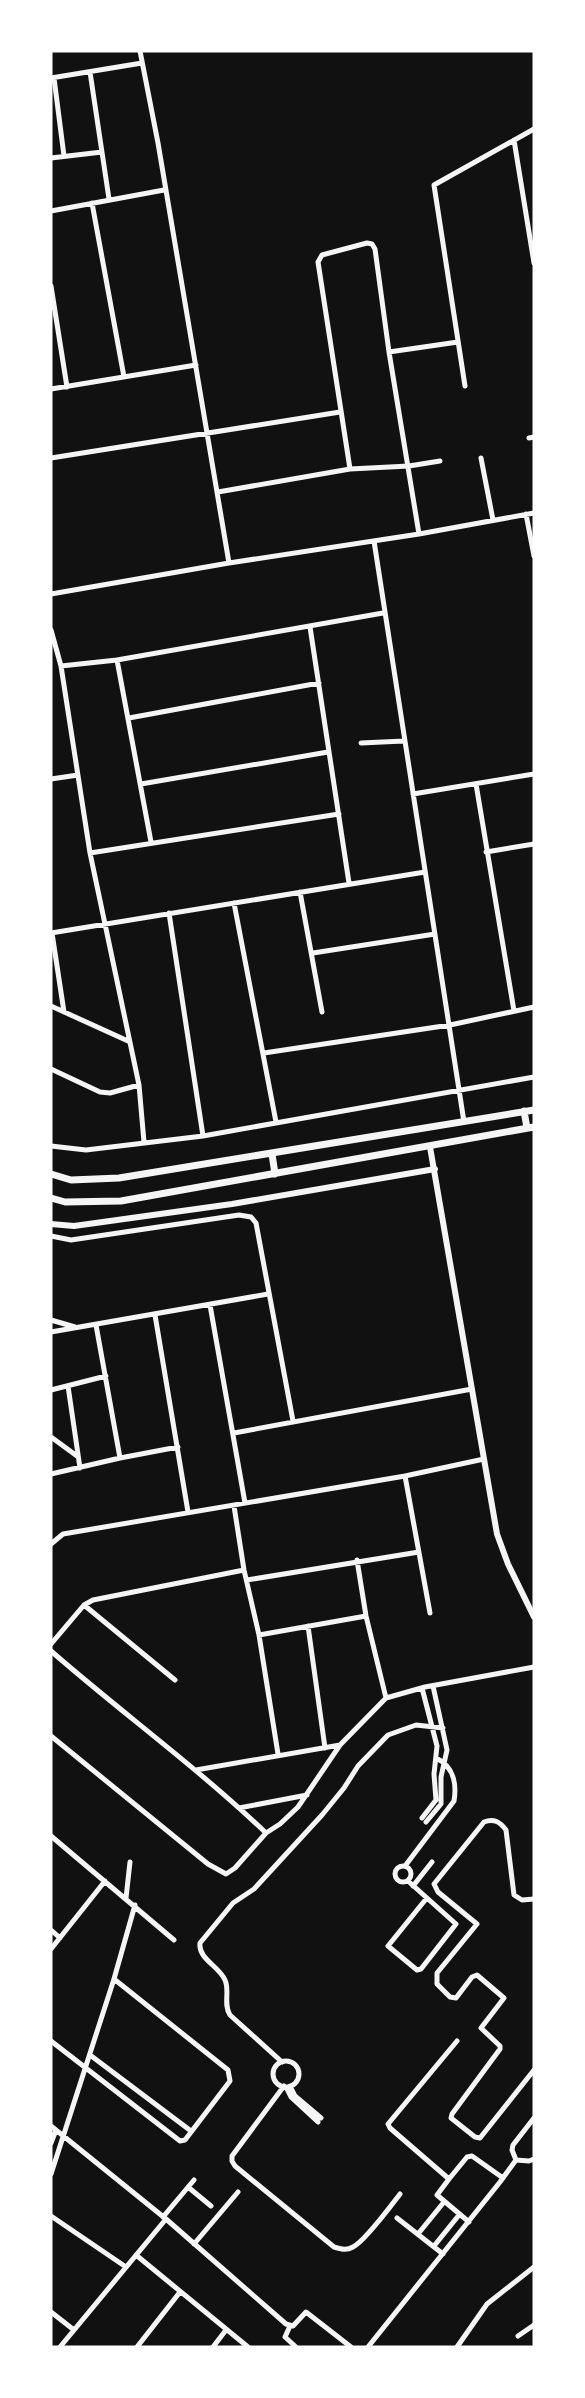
<svg xmlns="http://www.w3.org/2000/svg" width="585" height="2398" font-family="'Public Sans',sans-serif">
  <style>
    .lines { fill: none; stroke-linecap: round; stroke-linejoin: round }
    .minor { stroke: #f5f5f5; stroke-width: 5 }
    .tertiary { stroke: #f5f5f5; stroke-width: 6 }
    .secondary { stroke: #f5f5f5; stroke-width: 7 }
  </style>
  <rect width="100%" height="100%" fill="#111"/>
  <g class="lines">
    <path class="minor" d="M140,51L158,143L229,563
      M90,72L109,199
      M51,78L142,63
      M54,78L64,156
      M514,140L534,263
      M51,158L102,152
      M92,203L124,377
      M51,211L164,190
      M51,286L67,387
      M389,352L458,342
      M465,386L434,185L534,129
      M51,389L196,365
      M529,438L534,437
      M51,458L340,412
      M481,458L493,520
      M350,469L318,262L322,255L367,243L372,244L375,249L389,352L419,534
      M218,492L350,469L409,466L440,461
      M526,514L534,556
      M374,541L464,1122
      M51,594L229,563L419,534L534,513
      M310,627L349,883
      M51,630L61,666L90,853L139,1085L144,1142
      M117,660L151,842
      M61,666L117,660L383,613
      M129,718L319,683
      M361,743L404,741
      M51,779L78,775
      M141,784L328,752
      M476,784L514,1011
      M413,794L534,774
      M486,852L534,844
      M90,853L339,814
      M300,892L322,1012
      M234,903L276,1122
      M169,913L203,1136
      M51,933L425,872
      M52,933L64,1012
      M313,953L435,934
      M51,1006L128,1041
      M264,1053L450,1025L534,1007
      M51,1069L100,1092L110,1093L139,1085
      M51,1146L86,1150L203,1136L534,1077
      M51,1236L71,1240L239,1215L251,1217L256,1223L293,1421
      M210,1305L245,1503
      M155,1315L188,1512
      M51,1320L75,1327
      M96,1325L120,1458
      M51,1332L268,1294
      M68,1386L80,1468
      M51,1390L106,1376
      M234,1433L472,1389
      M51,1437L77,1456
      M51,1474L120,1458L178,1447
      M405,1476L430,1613
      M234,1506L244,1570L259,1635L278,1754
      M51,1544L63,1534L405,1476L484,1459
      M357,1560L366,1616L386,1698
      M247,1580L419,1552
      M84,1605L175,1680
      M308,1626L325,1748
      M259,1635L366,1616
      M51,1644L84,1605L93,1600L244,1570
      M51,1651C122,1713 198,1768 266,1833
      M422,1688L437,1746L434,1774L436,1800L422,1818
      M51,1736L208,1864L226,1874L235,1868L266,1833L280,1824L298,1807L340,1745L386,1698L425,1687L534,1667
      M196,1770L340,1745
      M239,1808L307,1795
      M426,1822L441,1804V1777L447,1750L433,1686
      M51,1836L174,1940
      M395 1874a8 8 0 1 1 16 0a8 8 0 1 1-16 0Z
      M405,1866L454,1801C457,1783 453,1766 436,1758
      M408,1881L456,1924L421,1969L417,1970L388,1946L426,1899
      M413,1886L432,1862
      M126,1898L130,1862
      M534,1899L522,1900L514,1895L506,1830C500,1822 494,1818 484,1822L434,1884L438,1892L477,1924L437,1973V1984L450,1997L456,1998L472,1977L477,1975L504,1998L481,2028L500,2046V2049L452,2114L451,2118L475,2137L480,2138L534,2070
      M51,1930L60,1938
      M51,1949L105,1881
      M51,2041L180,2141L185,2140L230,2081L228,2070L114,1979
      M457,2041L388,2124L390,2128L449,2179L437,2195L469,2222
      M90,2055L191,2131
      M273 2074a13 13 0 1 1 26 0a13 13 0 1 1-26 0Z
      M282,2062L230,2015C223,2004 230,1991 225,1980C219,1966 198,1959 200,1943L233,1903L254,1889L322,1815L344,1788L358,1766L388,1735L416,1725L443,1728
      M284,2086L232,2156V2161L235,2166L334,2247C341,2249 346,2251 353,2247C365,2241 390,2207 400,2194
      M290,2086L295,2096L321,2118
      M286,2087L291,2097L318,2122
      M51,2126L166,2219L286,2324L293,2326L306,2312L351,2347
      M51,2143L56,2130
      M516,2160L529,2161L534,2159
      M51,2174L114,1979L135,1905
      M449,2179L467,2157L472,2156L503,2178
      M188,2187L211,2206
      M51,2216L126,2267
      M163,2217L194,2180
      M397,2218L443,2254
      M418,2234L444,2202
      M194,2244L238,2192
      M434,2246L459,2215
      M136,2255L248,2347
      M51,2312L74,2330
      M290,2326L285,2337L296,2347
      M518,2336L534,2325
      M60,2347L166,2219
      M137,2347L180,2292
      M213,2347L226,2330
      M368,2347L500,2182L516,2160L512,2150L513,2145L534,2118
      M457,2347L487,2304L534,2267"/>
    <path class="tertiary" d="M430,1147L497,1534L508,1564L534,1617
      M51,1224L74,1226L232,1204L435,1169"/>
    <path class="secondary" d="M524,1111L527,1128
      M272,1154L275,1174
      M51,1174L71,1180L119,1178L534,1110
      M51,1198L65,1202L121,1201L534,1127"/>
  </g>
  <rect width="585" height="2398" fill="none" stroke="#ffffff" stroke-width="105"/>
</svg>
